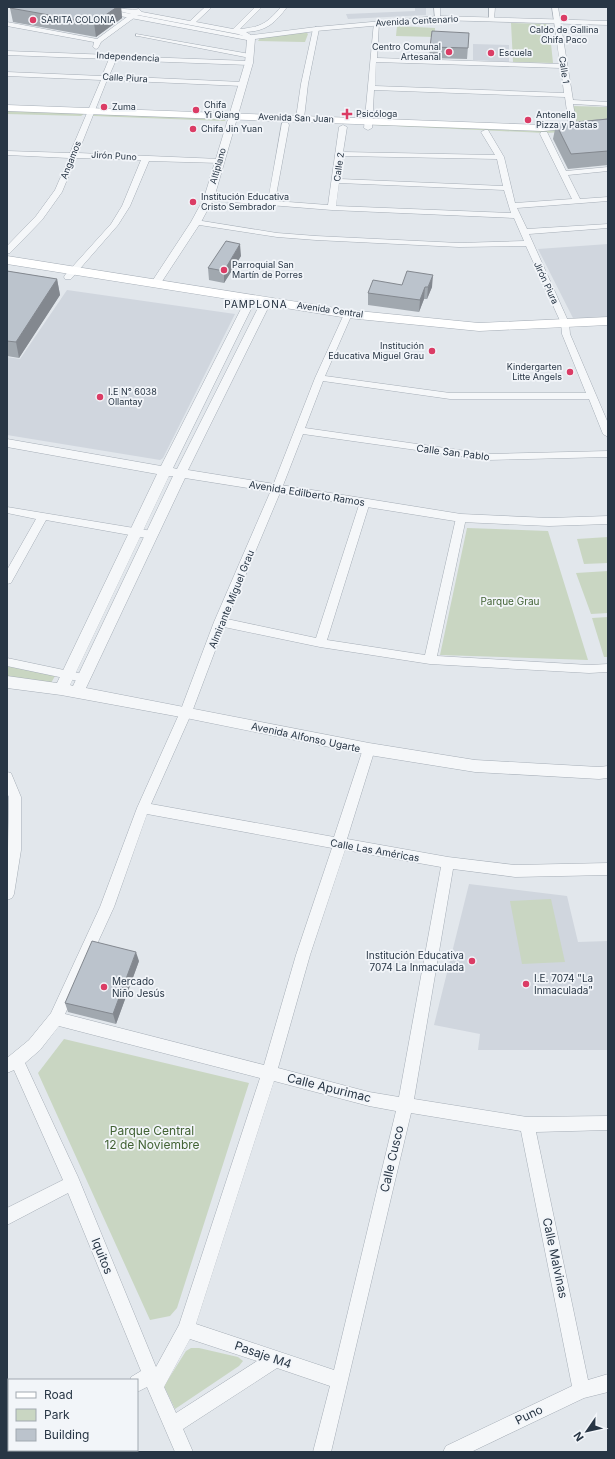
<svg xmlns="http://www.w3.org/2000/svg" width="615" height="1459" font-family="Inter,sans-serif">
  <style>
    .built { fill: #d0d6de }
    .green { fill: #c9d6c2 }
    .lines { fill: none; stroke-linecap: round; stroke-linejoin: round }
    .pedestrian-casing { stroke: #a6aeb7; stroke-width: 1 }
    .minor-casing { stroke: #a6aeb7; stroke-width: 1 }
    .tertiary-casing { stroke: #a6aeb7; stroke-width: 1 }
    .secondary-casing { stroke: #a6aeb7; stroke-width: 1 }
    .pedestrian { fill: #f5f7f9; fill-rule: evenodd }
    .minor { fill: #f5f7f9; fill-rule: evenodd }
    .tertiary { fill: #f5f7f9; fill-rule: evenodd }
    .secondary { fill: #fff; fill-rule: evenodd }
    .wall { fill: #a1a8af }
    .shaded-wall { fill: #83888f }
    .building { fill: #bbc3cc; stroke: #83888f }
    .poi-dot { fill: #db3c65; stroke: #f2f5f9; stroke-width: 1.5 }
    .labels { text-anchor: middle; stroke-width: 3.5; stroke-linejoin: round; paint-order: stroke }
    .far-poi-label { font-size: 9px; fill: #283645; stroke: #f2f5f9; text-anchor: start }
    .far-street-label { font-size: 9px; fill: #283645; stroke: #f2f5f9 }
    .far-quarter-label { font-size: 10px; letter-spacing: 1px; fill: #1a2736; stroke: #f2f5f9 }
    .street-label { font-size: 10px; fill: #283645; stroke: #f2f5f9 }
    .park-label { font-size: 10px; fill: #426234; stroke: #f2f5f9 }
    .poi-label { font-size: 10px; fill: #283645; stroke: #f2f5f9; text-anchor: start }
    .near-street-label { font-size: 12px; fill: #283645; stroke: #f2f5f9 }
    .near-park-label { font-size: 12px; fill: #426234; stroke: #f2f5f9 }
  </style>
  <rect width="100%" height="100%" fill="#e2e7ec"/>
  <path class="built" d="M415,7H426V15L348,19L346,14L415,11Z
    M473,44L509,45V62L473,60Z
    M608,244V317L574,320L538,249Z
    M67,290L235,314L163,458L160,460L7,435V357L20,359Z
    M469,884L567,896L578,942L608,941V1050H478L480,1034L434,1025Z"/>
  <path class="green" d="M511,23L549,24L553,63L513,62Z
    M397,26L435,28V37L396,36Z
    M306,32L308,34L305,42H303L258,41L260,38Z
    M573,106L608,107V121L577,122L574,120Z
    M7,110L85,113L81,116L7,114Z
    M94,113L227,118L225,121H223L94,116L92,115Z
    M372,122L563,127L564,132L545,133L372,125Z
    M467,528L548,531L588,660L440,655Z
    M608,537V563L584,564L577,539Z
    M608,571V613L591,614L576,573Z
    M608,617V657H604L592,618Z
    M7,666L55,676L51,683L7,677Z
    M551,899L565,962L522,964L510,901Z
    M64,1039L249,1083L177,1308L170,1316L150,1320L38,1073Z
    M191,1348H199L238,1357L243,1361L239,1366L175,1409L164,1386L186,1351Z"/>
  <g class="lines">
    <defs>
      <path id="pedestrian" d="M136,34L250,54L253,56L250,58L138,36H136Z"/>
      <path id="minor" d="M103,7C112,7 133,11 139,9L142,12L190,21L205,7H212L196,22L233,29L255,7H262L240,29C262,27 267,23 281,7H287C275,23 267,31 246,32L254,37L251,39L238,34L138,15L101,42L98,48L96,49L93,47L94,42L7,26V22L97,39L131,14Z
        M434,7H440V19L435,18Z
        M489,7H495L494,20L489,19Z
        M552,7H558L573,100L608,102V106L573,104L578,133L577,135H571L570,133L565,97L374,90L372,128L368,130L364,128L374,22L379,23L377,58L560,64ZM376,62L561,68L564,93L375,86Z
        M316,27L319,29L308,84L304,118L300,120L296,118L301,84L313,29Z
        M7,51L111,55L114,54L117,56L249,61L252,63L249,65L116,60L109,76L242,82L245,84L242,86L107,80L78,153L220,159L224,161L220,163L149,161L130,206L118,225L71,279H65L64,277L65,275L111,224L122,206L141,160L76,158L62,192L42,220L10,253H7V246L36,216L55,190L69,158L7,155V151L70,153L101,80L7,76V72L102,76L109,59L7,55Z
        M282,123H288L289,125L275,201L328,205L339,127L343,125L347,127L343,152L495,155L481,132L485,130H488L504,157L515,203L572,199L540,134L541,132H547L548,134L566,171L608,167V171L568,175L580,199L608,197V201L517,208L527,229L608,224V228L529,234L569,323L570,334L608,423V437L603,434L589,399H450L323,381L305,428L487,454L608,451V457L487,460L303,434L282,488L227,619L316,638L360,502L365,499L370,502L327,640L425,655L456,518L457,516H465L466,518L437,656L589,665L608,664V672L589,673L430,664L320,647L224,627L192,712L151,804L334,837L363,749L365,746L369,744L373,746L375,749L347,839L448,857L515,865L608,863V875L515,877L453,869L414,1099L527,1117L608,1116V1130L536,1132L588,1380L608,1374V1392L584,1398L471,1452H443L446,1446L572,1386L521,1131L411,1113L331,1452H313L330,1386L277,1368L183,1429L193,1452H175L147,1387L137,1392V1380H130L131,1377L141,1371L68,1193L7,1225V1208L63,1180L14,1070L7,1073V1058L29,1040L51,1013L100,907L137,808L180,712L214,622L272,488L315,378L345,312H351L352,314L325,376L450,393H586L562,334L561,323L526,246L459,247L316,240L277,237L193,224L192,222L196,220L277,233L316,236L459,243L524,241L514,218L332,210L206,200V196H209L268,200ZM343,156L497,159L503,186L340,179ZM339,183L504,190L511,213L336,206ZM147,814L332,848L296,955L264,1065L65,1014L114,907ZM345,850L441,867L399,1097L369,1092L278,1068L310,955ZM59,1026L260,1078L179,1325L156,1367L78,1177L25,1063L40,1050ZM274,1081L369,1106L396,1111L334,1370L196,1324ZM190,1339L257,1361L176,1413L164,1387Z
        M7,507L152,531L156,532L157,535L156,538L152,539L46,520L11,583L7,584V570L36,519L7,513Z
        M7,658L83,674L87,675L89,678L87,681L83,682L7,666Z
        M7,772L11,773L21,797V850L14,894L12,898L7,900L9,797L7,793Z
        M9,1448V1450H28L27,1452H7Z"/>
      <path id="tertiary" d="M79,7H95L245,36L316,27L438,16L608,21V25L438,20L316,31L255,39L253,63L214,198L201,222L161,283L156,286L151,283L191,222L204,198L245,63L247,40L83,9Z
        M248,302L253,305L173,468L177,469L258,308L263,305L268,308L188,470L461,514L549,518L608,516V524L549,526L461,522L185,478L86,688L369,743L475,760L599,767L608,766V778L599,779L475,772L369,755L186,718L61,695L7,688V676L57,683L157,474L7,447V439L161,466L243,305ZM169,476H173L73,686L70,685Z"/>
      <path id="secondary" d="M7,105L543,125L608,119V125L543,131L7,111Z
        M7,256L348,310L479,323L608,317V325L479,331L348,318L7,264Z"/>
    </defs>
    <use href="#pedestrian" class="pedestrian-casing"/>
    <use href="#minor" class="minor-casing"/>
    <use href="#tertiary" class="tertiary-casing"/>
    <use href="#secondary" class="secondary-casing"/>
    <use href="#pedestrian" class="pedestrian"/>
    <use href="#minor" class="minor"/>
    <use href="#tertiary" class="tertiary"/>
    <use href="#secondary" class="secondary"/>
  </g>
  <path class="wall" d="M11,7H121L122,18L96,37L13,22L10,8Z
    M469,33L467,59L429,58L430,47Z
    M608,119V165L568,169L553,139L556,124Z
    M241,256L224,283L209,280L208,268Z
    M7,271L57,279L60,295L19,358L7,356Z
    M402,285L432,287L427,299H424L419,312L368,305V293Z
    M139,961L116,1024L68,1012L65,1003Z"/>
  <path class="shaded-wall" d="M117,7H121L122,18L96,37L94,23Z
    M240,244L241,256L224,283V271Z
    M433,275L432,287L427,299L428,287Z
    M57,279L60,295L19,358L16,342Z
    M425,287L424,299L419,312L420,300Z
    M136,952L139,961L116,1024L113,1014Z"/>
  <path class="building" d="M11,7H117L94,23L10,8Z
    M432,31L469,33L468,48L430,47Z
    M608,119V151L571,154L556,124Z
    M226,241L240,244L224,271L208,268Z
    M7,271L57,279L16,342L7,341Z
    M407,271L433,275L428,287H425L420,300L368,293L373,280L402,285Z
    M92,941L136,952L113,1014L65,1003Z"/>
  <g class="poi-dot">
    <circle cx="564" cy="18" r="4"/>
    <circle cx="33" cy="20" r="4"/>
    <circle cx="449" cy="52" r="4"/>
    <circle cx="491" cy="53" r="4"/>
    <circle cx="104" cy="107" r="4"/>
    <circle cx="196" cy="110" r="4"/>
    <path d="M345 108h4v4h4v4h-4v4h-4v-4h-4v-4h4z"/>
    <circle cx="528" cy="120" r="4"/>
    <circle cx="193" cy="129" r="4"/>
    <circle cx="193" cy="202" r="4"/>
    <circle cx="224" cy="270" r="4"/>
    <circle cx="432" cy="351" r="4"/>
    <circle cx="570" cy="372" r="4"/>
    <circle cx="100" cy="397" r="4"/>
    <circle cx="472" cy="961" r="4"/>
    <circle cx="526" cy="984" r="4"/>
    <circle cx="104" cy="987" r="4"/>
  </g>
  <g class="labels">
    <g class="far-poi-label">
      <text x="41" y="23">SARITA COLONIA</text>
      <text x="564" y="33" text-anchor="middle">Caldo de Gallina<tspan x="564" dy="10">Chifa Paco</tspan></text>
      <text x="441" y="50" text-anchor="end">Centro Comunal<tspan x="441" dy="10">Artesanal</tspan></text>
      <text x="499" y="56">Escuela</text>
      <text x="204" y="108">Chifa<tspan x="204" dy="10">Yi Qiang</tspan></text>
      <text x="112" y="110">Zuma</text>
      <text x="356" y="117">Psicóloga</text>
      <text x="536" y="118">Antonella<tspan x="536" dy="10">Pizza y Pastas</tspan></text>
      <text x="201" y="132">Chifa Jin Yuan</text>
      <text x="201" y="200">Institución Educativa<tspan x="201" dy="10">Cristo Sembrador</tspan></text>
      <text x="232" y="268">Parroquial San<tspan x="232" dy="10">Martín de Porres</tspan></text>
      <text x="424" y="349" text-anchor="end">Institución<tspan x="424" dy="10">Educativa Miguel Grau</tspan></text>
      <text x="562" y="370" text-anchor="end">Kindergarten<tspan x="562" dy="10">Litte Angels</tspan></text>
      <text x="108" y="395">I.E N° 6038<tspan x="108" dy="10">Ollantay</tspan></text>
    </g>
    <g class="far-street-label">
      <text transform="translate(417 21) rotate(-3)" y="3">Avenida Centenario</text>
      <text transform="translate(128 57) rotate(3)" y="3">Independencia</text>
      <text transform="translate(564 70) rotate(82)" y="3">Calle 1</text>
      <text transform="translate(125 78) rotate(3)" y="3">Calle Piura</text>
      <text transform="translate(296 118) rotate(2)" y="3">Avenida San Juan</text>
      <text transform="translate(114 156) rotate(3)" y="3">Jirón Puno</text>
      <text transform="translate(71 160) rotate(-68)" y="3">Angamos</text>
      <text transform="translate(218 166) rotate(-74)" y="3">Altiplano</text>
      <text transform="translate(339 167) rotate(-82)" y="3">Calle 2</text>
      <text transform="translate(546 283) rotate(65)" y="3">Jirón Piura</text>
      <text transform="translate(330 310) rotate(8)" y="3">Avenida Central</text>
    </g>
    <g class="far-quarter-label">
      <text x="256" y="308">PAMPLONA</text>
    </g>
    <g class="street-label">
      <text transform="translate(453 452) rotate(7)" y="4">Calle San Pablo</text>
      <text transform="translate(307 493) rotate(9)" y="4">Avenida Edilberto Ramos</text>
      <text transform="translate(231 599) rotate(-68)" y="4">Almirante Miguel Grau</text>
      <text transform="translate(306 737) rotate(12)" y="4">Avenida Alfonso Ugarte</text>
      <text transform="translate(375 850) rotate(10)" y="4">Calle Las Américas</text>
    </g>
    <g class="park-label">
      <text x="510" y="605">Parque Grau</text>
    </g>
    <g class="poi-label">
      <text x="464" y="959" text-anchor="end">Institución Educativa<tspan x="464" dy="12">7074 La Inmaculada</tspan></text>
      <text x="534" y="982">I.E. 7074 "La<tspan x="534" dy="12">Inmaculada"</tspan></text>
      <text x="112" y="985">Mercado<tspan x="112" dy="12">Niño Jesús</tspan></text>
    </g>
    <g class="near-street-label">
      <text transform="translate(329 1088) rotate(14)" y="4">Calle Apurimac</text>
      <text transform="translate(392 1159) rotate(-77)" y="4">Calle Cusco</text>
      <text transform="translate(102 1256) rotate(68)" y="4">Iquitos</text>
      <text transform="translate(555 1258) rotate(78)" y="4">Calle Malvinas</text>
      <text transform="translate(263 1355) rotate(19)" y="4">Pasaje M4</text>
      <text transform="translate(529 1415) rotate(-26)" y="4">Puno</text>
    </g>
    <g class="near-park-label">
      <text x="152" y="1135">Parque Central<tspan x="152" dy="14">12 de Noviembre</tspan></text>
    </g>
  </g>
  <rect width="615" height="1459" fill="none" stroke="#283645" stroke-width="16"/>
  <rect x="8" y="1379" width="130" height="72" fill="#f2f5f9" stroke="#a1a9b1"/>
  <rect x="16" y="1392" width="20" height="6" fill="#ffffff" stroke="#a1a9b1"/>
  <text x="44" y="1399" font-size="12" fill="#283645">Road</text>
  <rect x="16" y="1409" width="20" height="12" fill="#c9d6c2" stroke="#a1a9b1"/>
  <text x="44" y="1419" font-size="12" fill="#283645">Park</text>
  <rect x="16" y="1429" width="20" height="12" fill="#bbc3cc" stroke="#a1a9b1"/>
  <text x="44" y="1439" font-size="12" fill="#283645">Building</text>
  <g transform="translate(587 1431) rotate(236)" stroke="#f2f5f9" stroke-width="3" paint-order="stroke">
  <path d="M0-3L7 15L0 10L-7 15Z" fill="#283645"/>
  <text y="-6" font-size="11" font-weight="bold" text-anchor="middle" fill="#283645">N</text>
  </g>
</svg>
